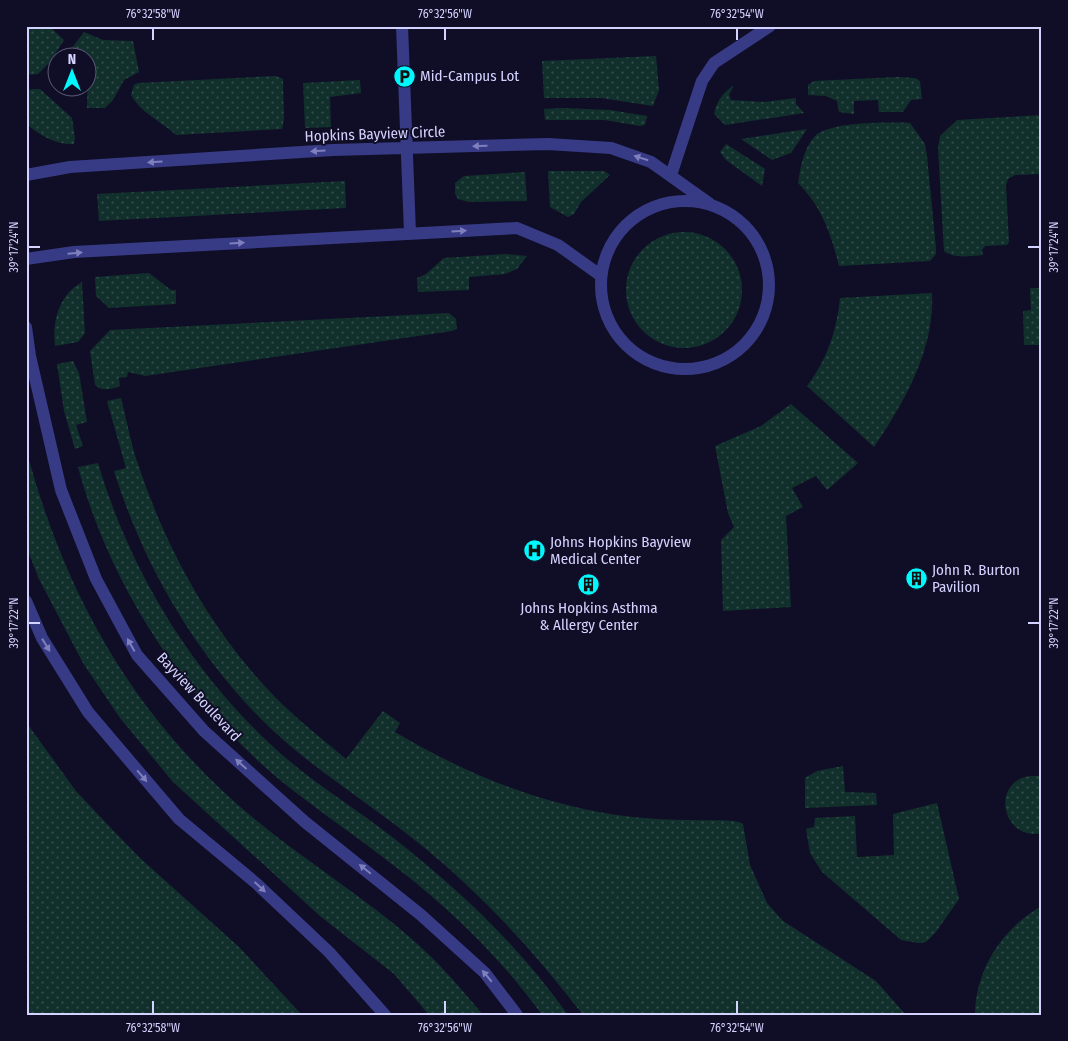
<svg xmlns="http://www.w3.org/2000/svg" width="1068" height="1041" font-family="'Fira Sans Condensed',sans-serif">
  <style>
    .grass { fill: url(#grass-dots) }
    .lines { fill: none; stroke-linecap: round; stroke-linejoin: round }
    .minor { stroke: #373b86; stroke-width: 12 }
    .oneway { fill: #7e7fbc }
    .ticks { fill: none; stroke: #d4d3ff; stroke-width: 2 }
    .labels { text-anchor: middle; stroke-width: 4; stroke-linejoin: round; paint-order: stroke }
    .poi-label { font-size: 15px; fill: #d4d3ff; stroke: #100e26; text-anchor: start }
    .street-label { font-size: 15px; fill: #d4d3ff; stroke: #100e26 }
    .neatline { fill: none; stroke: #d4d3ff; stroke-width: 2 }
    .ticks-label { font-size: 12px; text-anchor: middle; fill: #d4d3ff }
  </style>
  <defs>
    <pattern id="grass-dots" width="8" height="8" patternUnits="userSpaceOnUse" patternTransform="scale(1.25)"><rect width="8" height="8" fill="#11302c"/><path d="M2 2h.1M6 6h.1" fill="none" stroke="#334d4c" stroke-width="1.8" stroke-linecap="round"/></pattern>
  </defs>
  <rect width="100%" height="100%" fill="#100e26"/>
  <path class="grass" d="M26,26H49L64,40L50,62L38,74L26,75Z
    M84,32L103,40L133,41L139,72L124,80L113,100L105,108H87L88,58L65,57Z
    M656,56L659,90L653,106L601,98H544L542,61Z
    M276,76L283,79L284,119L282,129L176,135C161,121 141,113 131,95L134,85L138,83Z
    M898,77L915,78L920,81L922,99L911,100L903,112H879L878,100L854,101V114L839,112L837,101L826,96L808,95V85L814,81Z
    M360,80L361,93L330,97L331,127L305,128L303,83Z
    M734,85L729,95L731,100L765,102L796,98V104L804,113L725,125L714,114C717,100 723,93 734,85Z
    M34,89H40L72,118L75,138L74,144C56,145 38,135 26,123V90Z
    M563,108L610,110L647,116L645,125L640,126L605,120H545L544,109Z
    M1042,115V174L1015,175L1008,179L1006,185L1009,242L1007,245L985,246L982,250L983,255C970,256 954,259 944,251L938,148L940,136L957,120Z
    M910,123L925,144L927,156L936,248V254L930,261L839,266C831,234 822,207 798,183C801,166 803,150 815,136C828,122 891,122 910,123Z
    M807,129L791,153L772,160L741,139Z
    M726,144L765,169L762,186L726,160L720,152Z
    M548,171H604L610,175L581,202L574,214L568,217L550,207Z
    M525,172L527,201L469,202L458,199L455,194V183L464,176Z
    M345,181L346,208L99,221L97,194Z
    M626 290a58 58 0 1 1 116 0a58 58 0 1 1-116 0Z
    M506,254L527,256L517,269L505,274L469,277V290L418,292L417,278L426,274L444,258Z
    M149,273L171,290H176V304L109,308L96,296L95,277Z
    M82,282L85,333L78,342L55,346C52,321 59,295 82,282Z
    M1030,288H1040L1042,345H1024L1023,311L1031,310Z
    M932,293C935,349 904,403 874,447L807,386C827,360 837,330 840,298Z
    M449,313L456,319L457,329L452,331L145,376L128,372L127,377L119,378L120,386C112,389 102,392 95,385L90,351L110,330Z
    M73,361L79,373L87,422L76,425L83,446L75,449L64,411L57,364Z
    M121,398C127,421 131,445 139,467C169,556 216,639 283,705C303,724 325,741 346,759L383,711L400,723L395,732C469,776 547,807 633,817C651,819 671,820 690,820C706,821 722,819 739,822L743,824L750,865L767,903L783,921L876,981L906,1015H583C533,950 480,892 416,841C364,799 306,765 259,717C191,647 143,563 114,471L126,468L107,401Z
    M791,404L858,463L827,490L816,476L792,488L803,507L786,516L791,607L723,611L721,540L734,527L728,513L715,446L761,426Z
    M26,449C65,595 134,718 251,816C303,860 362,895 413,940C438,962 462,989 483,1015H429L394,974L320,916L173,782L120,718L83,663L39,579L26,546Z
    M98,463C129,568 188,666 267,741C300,773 338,797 375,824C447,878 516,941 568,1015H542C499,955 443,902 384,858C348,830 310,805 275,776C183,696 110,586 78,467Z
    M26,722L76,791L109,826L140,858L239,947L302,1015H26Z
    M843,766L845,792L876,793L877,805L805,808V778L817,771Z
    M1030,776H1042V833C1002,842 990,781 1030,776Z
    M937,803L959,899L936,932L926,942L918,943L901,940L822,872L810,853L806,829L814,827L815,818L855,816L857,857L894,855L893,814Z
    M1042,906V1015H975C975,970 1003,927 1042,906Z"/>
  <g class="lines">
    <path class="minor" d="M402,26L410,233
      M26,175L70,167L333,150L548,144L611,148L651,162L710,204
      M671,175L702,81L714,63L770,26
      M601 285a84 84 0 1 1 168 0a84 84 0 1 1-168 0Z
      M26,259L74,252L517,228L558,245L600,275
      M26,327L30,356L61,490L96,579L137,655L204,731L305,822L421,915L485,973L517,1015
      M26,601L42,638L88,712L179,819L257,884L329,952L385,1015"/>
  </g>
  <defs><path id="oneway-solid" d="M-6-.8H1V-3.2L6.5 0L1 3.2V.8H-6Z" transform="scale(1.25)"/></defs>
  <g class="oneway">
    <use href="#oneway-solid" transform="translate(480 146) rotate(178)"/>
    <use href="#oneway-solid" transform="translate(318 151) rotate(176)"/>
    <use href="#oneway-solid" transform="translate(641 158) rotate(-162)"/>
    <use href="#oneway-solid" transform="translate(155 162) rotate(177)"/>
    <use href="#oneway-solid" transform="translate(459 231) rotate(-3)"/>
    <use href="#oneway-solid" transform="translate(237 243) rotate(-3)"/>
    <use href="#oneway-solid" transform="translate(75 253) rotate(-5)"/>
    <use href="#oneway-solid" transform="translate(46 645) rotate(58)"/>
    <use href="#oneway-solid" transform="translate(131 645) rotate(-119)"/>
    <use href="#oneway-solid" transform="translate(241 764) rotate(-138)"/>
    <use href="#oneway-solid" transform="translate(142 776) rotate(49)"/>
    <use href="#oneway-solid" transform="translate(365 869) rotate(-141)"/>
    <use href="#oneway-solid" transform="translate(260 887) rotate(43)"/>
    <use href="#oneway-solid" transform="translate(487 976) rotate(-130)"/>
  </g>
  <path class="ticks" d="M153,28V40M445,28V40M737,28V40M28,247H40M1028,247H1040M28,623H40M1028,623H1040M153,1001V1014M445,1001V1014M737,1001V1014"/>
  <defs>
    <symbol id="parking-disc" viewBox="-11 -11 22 22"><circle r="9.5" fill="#00f9fe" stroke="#100e26"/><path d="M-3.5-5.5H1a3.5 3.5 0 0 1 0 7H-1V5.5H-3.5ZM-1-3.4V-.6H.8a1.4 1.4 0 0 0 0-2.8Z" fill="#111"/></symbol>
    <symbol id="hospital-disc" viewBox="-11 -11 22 22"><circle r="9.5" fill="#00f9fe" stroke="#100e26"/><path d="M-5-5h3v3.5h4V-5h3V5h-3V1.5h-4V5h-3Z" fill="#111"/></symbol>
    <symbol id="building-disc" viewBox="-11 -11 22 22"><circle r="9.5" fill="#00f9fe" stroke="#100e26"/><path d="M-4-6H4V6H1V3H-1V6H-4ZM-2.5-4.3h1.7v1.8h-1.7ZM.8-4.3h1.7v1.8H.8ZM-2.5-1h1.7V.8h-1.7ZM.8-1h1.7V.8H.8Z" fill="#111"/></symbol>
  </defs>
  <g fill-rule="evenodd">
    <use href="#parking-disc" x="392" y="64" width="25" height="25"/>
    <use href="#hospital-disc" x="522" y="538" width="25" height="25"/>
    <use href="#building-disc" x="904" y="566" width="25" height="25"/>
    <use href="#building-disc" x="576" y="572" width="25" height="25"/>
  </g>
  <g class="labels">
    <g class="poi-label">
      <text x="420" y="81">Mid-Campus Lot</text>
      <text x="550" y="547">Johns Hopkins Bayview<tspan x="550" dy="17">Medical Center</tspan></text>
      <text x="932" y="575">John R. Burton<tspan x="932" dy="17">Pavilion</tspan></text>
      <text x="589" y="613" text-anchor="middle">Johns Hopkins Asthma<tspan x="589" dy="17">&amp; Allergy Center</tspan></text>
    </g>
    <g class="street-label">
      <text transform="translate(375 134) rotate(-2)" y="5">Hopkins Bayview Circle</text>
      <text transform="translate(199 697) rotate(47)" y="5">Bayview Boulevard</text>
    </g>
  </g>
  <rect width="1068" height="1041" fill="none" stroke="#100e26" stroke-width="55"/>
  <g transform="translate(72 72)"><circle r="24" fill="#100e26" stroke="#5e5d7d"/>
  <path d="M0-4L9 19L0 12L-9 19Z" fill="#00f9fe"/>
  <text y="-8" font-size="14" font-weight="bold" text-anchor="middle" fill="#d4d3ff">N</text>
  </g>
  <rect x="28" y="28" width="1012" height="986" class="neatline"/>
  <g class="ticks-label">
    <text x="153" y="18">76°32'58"W</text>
    <text x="445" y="18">76°32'56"W</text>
    <text x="737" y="18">76°32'54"W</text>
    <text transform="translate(14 247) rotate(-90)" y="4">39°17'24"N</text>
    <text transform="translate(1054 247) rotate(-90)" y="4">39°17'24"N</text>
    <text transform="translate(14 623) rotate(-90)" y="4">39°17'22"N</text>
    <text transform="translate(1054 623) rotate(-90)" y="4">39°17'22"N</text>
    <text x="153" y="1032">76°32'58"W</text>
    <text x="445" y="1032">76°32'56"W</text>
    <text x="737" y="1032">76°32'54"W</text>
  </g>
</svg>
